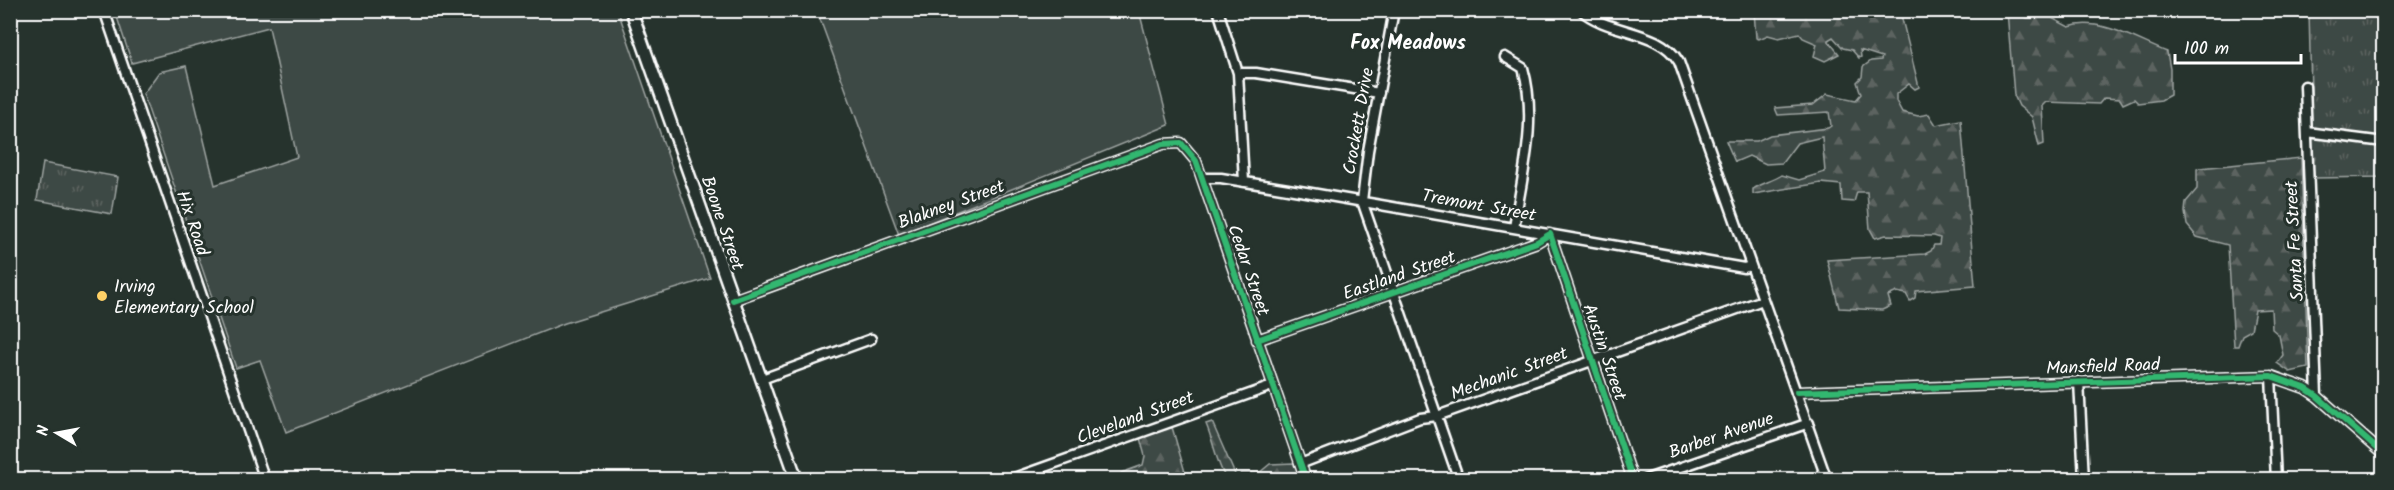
<svg xmlns="http://www.w3.org/2000/svg" width="2394" height="490" font-family="Kalam,sans-serif">
  <style>
    .grass { fill: #3e4944; stroke: #9ea4a2; stroke-width: 1.5 }
    .forest { fill: url(#forest-firs); stroke: #9ea4a2; stroke-width: 1.5 }
    .park { fill: url(#park-tufts); stroke: #9ea4a2; stroke-width: 1.5 }
    .lines { fill: none; stroke-linecap: round; stroke-linejoin: round }
    .minor-casing { stroke: #fff; stroke-width: 13 }
    .tertiary-casing { stroke: #fff; stroke-width: 15 }
    .minor { stroke: #26332d; stroke-width: 8 }
    .tertiary { stroke: #26332d; stroke-width: 10 }
    .cycleway-casing { stroke: #26332d; stroke-width: 10 }
    .cycleway { stroke: #33b770; stroke-width: 6 }
    .poi-dot { fill: #ffd166; stroke: #26332d; stroke-width: 2 }
    .labels { text-anchor: middle; stroke-width: 6; stroke-linejoin: round; paint-order: stroke }
    .street-label { font-size: 18px; fill: #fff; stroke: #26332d }
    .poi-label { font-size: 18px; fill: #fff; stroke: #26332d; text-anchor: start }
    .neighbourhood-label { font-size: 20px; font-weight: bold; fill: #fff; stroke: #26332d }
  </style>
  <defs>
    <pattern id="forest-firs" width="22" height="20" patternUnits="userSpaceOnUse" patternTransform="scale(1.5)"><rect width="22" height="20" fill="#3e4944"/><path d="M5 1l3.5 6h-7zM16 11l3.5 6h-7z" fill="#5b6460"/></pattern>
    <pattern id="park-tufts" width="24" height="20" patternUnits="userSpaceOnUse" patternTransform="scale(1.5)"><rect width="24" height="20" fill="#3e4944"/><path d="M3 7l-1-3M5 7V3M7 7l1-3M15 17l-1-3M17 17v-4M19 17l1-3" fill="none" stroke="#5b6460"/></pattern>
  </defs>
  <rect width="100%" height="100%" fill="#26332d"/>
  <filter id="ink" filterUnits="userSpaceOnUse"><feTurbulence type="fractalNoise" baseFrequency=".0167" numOctaves="2"/><feDisplacementMap in="SourceGraphic" scale="12" xChannelSelector="R" yChannelSelector="G"/><feConvolveMatrix kernelMatrix="1 2 1 2 8 2 1 2 1" color-interpolation-filters="sRGB"/></filter>
  <g filter="url(#ink)">
    <path class="grass" d="M115,11H618L710,278L565,323L286,432L260,360L236,368L143,94L159,72L186,66L215,185L297,157L269,27L132,63Z
      M817,11H1139L1169,125L899,235Z"/>
    <path class="forest" d="M1754,11H1900L1919,87L1915,89L1909,84L1896,94V101L1902,112L1918,116L1929,114L1936,125L1961,120L1975,286L1916,291L1915,298L1910,301L1906,294L1897,292L1888,296L1891,306L1882,310L1839,308L1827,260L1925,254L1931,251L1934,245H1939L1940,238L1934,236L1886,235L1875,238L1870,229L1867,192H1857L1854,202L1842,201L1841,185L1821,183L1753,194V189C1762,183 1773,181 1782,175L1799,180L1825,172L1822,137L1797,143L1782,163L1766,164L1749,156L1735,162L1726,141H1757L1770,135L1828,128L1831,126L1829,112L1778,115L1775,108L1813,105L1827,94L1856,100L1861,94L1857,82L1862,77L1863,67L1871,61L1881,60L1882,57L1860,50L1861,57L1859,58L1852,50L1843,48L1833,37L1828,40L1839,54L1825,61L1814,56L1817,44L1803,38L1799,33L1779,38L1768,35L1759,39L1756,38Z
      M2007,11H2014L2027,18H2052L2069,27C2099,16 2138,41 2167,52L2170,69V95L2161,100L2138,103L2134,99L2123,104L2120,99L2104,98L2099,104L2046,102L2042,106L2044,144L2039,146L2032,117L2019,106L2014,95Z
      M2301,158L2308,368L2290,372L2277,363L2283,355L2279,335L2272,329L2271,309L2255,310L2251,330L2242,335L2238,346H2234L2228,245L2197,237L2187,225L2185,212L2186,202L2197,189V169L2200,168Z
      M1212,422L1237,479H1226C1216,462 1214,443 1206,424Z
      M1172,427L1187,479H1123L1121,473L1143,465L1145,456L1140,438Z
      M1294,463L1301,479H1237L1242,473H1259L1270,464Z"/>
    <path class="park" d="M2309,11H2383V177L2313,178Z
      M43,163L118,177L112,214L37,200Z"/>
    <g class="lines">
      <defs>
        <path id="minor" d="M104,10L265,480
          M1218,10L1238,73L1244,182
          M1394,10L1368,151L1362,201L1459,480
          M1581,10C1609,35 1659,28 1679,62L1827,480
          M1505,57L1523,68C1538,120 1522,176 1514,228
          M1238,73H1256L1379,93
          M2305,86L2317,396
          M2307,132L2384,142
          M1202,178H1221L1300,191L1744,268L1750,266
          M733,300L1163,144L1181,143L1196,161L1306,480
          M1257,340L1537,242L1550,234L1633,480
          M2271,376L2276,480
          M762,379L871,339
          M2079,381L2084,480
          M1797,392L2271,376L2305,388L2317,396L2384,455
          M1300,464L1420,418L1437,416L1763,300
          M1008,480L1272,386
          M1644,480L1809,423"/>
        <path id="tertiary" d="M631,10L797,480"/>
      </defs>
      <use href="#minor" class="minor-casing"/>
      <use href="#tertiary" class="tertiary-casing"/>
      <use href="#minor" class="minor"/>
      <use href="#tertiary" class="tertiary"/>
      <defs>
        <path id="cycleway" d="M733,300L1163,144L1181,143L1196,161L1306,480
          M1257,340L1537,242L1550,234L1633,480
          M1797,392L2271,376L2305,388L2317,396L2384,455"/>
      </defs>
      <use href="#cycleway" class="cycleway-casing"/>
      <use href="#cycleway" class="cycleway"/>
    </g>
  </g>
  <circle class="poi-dot" cx="102" cy="296" r="6"/>
  <g class="labels">
    <g class="street-label">
      <text transform="translate(1358 121) rotate(-80)" y="6">Crockett Drive</text>
      <text transform="translate(951 204) rotate(-20)" y="6">Blakney Street</text>
      <text transform="translate(1479 205) rotate(10)" y="6">Tremont Street</text>
      <text transform="translate(193 223) rotate(71)" y="6">Hix Road</text>
      <text transform="translate(723 223) rotate(71)" y="6">Boone Street</text>
      <text transform="translate(2294 241) rotate(-93)" y="6">Santa Fe Street</text>
      <text transform="translate(1249 270) rotate(71)" y="6">Cedar Street</text>
      <text transform="translate(1399 275) rotate(-19)" y="6">Eastland Street</text>
      <text transform="translate(1605 352) rotate(71)" y="6">Austin Street</text>
      <text transform="translate(2103 366) rotate(-2)" y="6">Mansfield Road</text>
      <text transform="translate(1509 373) rotate(-20)" y="6">Mechanic Street</text>
      <text transform="translate(1135 417) rotate(-20)" y="6">Cleveland Street</text>
      <text transform="translate(1721 435) rotate(-19)" y="6">Barber Avenue</text>
    </g>
    <g class="poi-label">
      <text x="114" y="292">Irving<tspan x="114" dy="21">Elementary School</tspan></text>
    </g>
    <g class="neighbourhood-label">
      <text x="1408" y="49">Fox Meadows</text>
    </g>
  </g>
  <rect width="2394" height="490" fill="none" stroke="#26332d" stroke-width="36"/>
  <rect x="18" y="18" width="2358" height="454" fill="none" stroke="#fff" stroke-width="2" filter="url(#ink)"/>
  <g transform="translate(57 433) rotate(280)" stroke="#26332d" stroke-width="4.5" paint-order="stroke">
  <path d="M0-4.5L10 22L0 15L-10 22Z" fill="#ffffff"/>
  <text y="-9" font-size="16" font-weight="bold" text-anchor="middle" fill="#ffffff">N</text>
  </g>
  <path d="M2175 54v9h126v-9" fill="none" stroke="#ffffff" stroke-width="3"/>
  <text x="2184" y="54" font-size="18" fill="#ffffff" stroke="#26332d" stroke-width="4.5" paint-order="stroke">100 m</text>
</svg>
